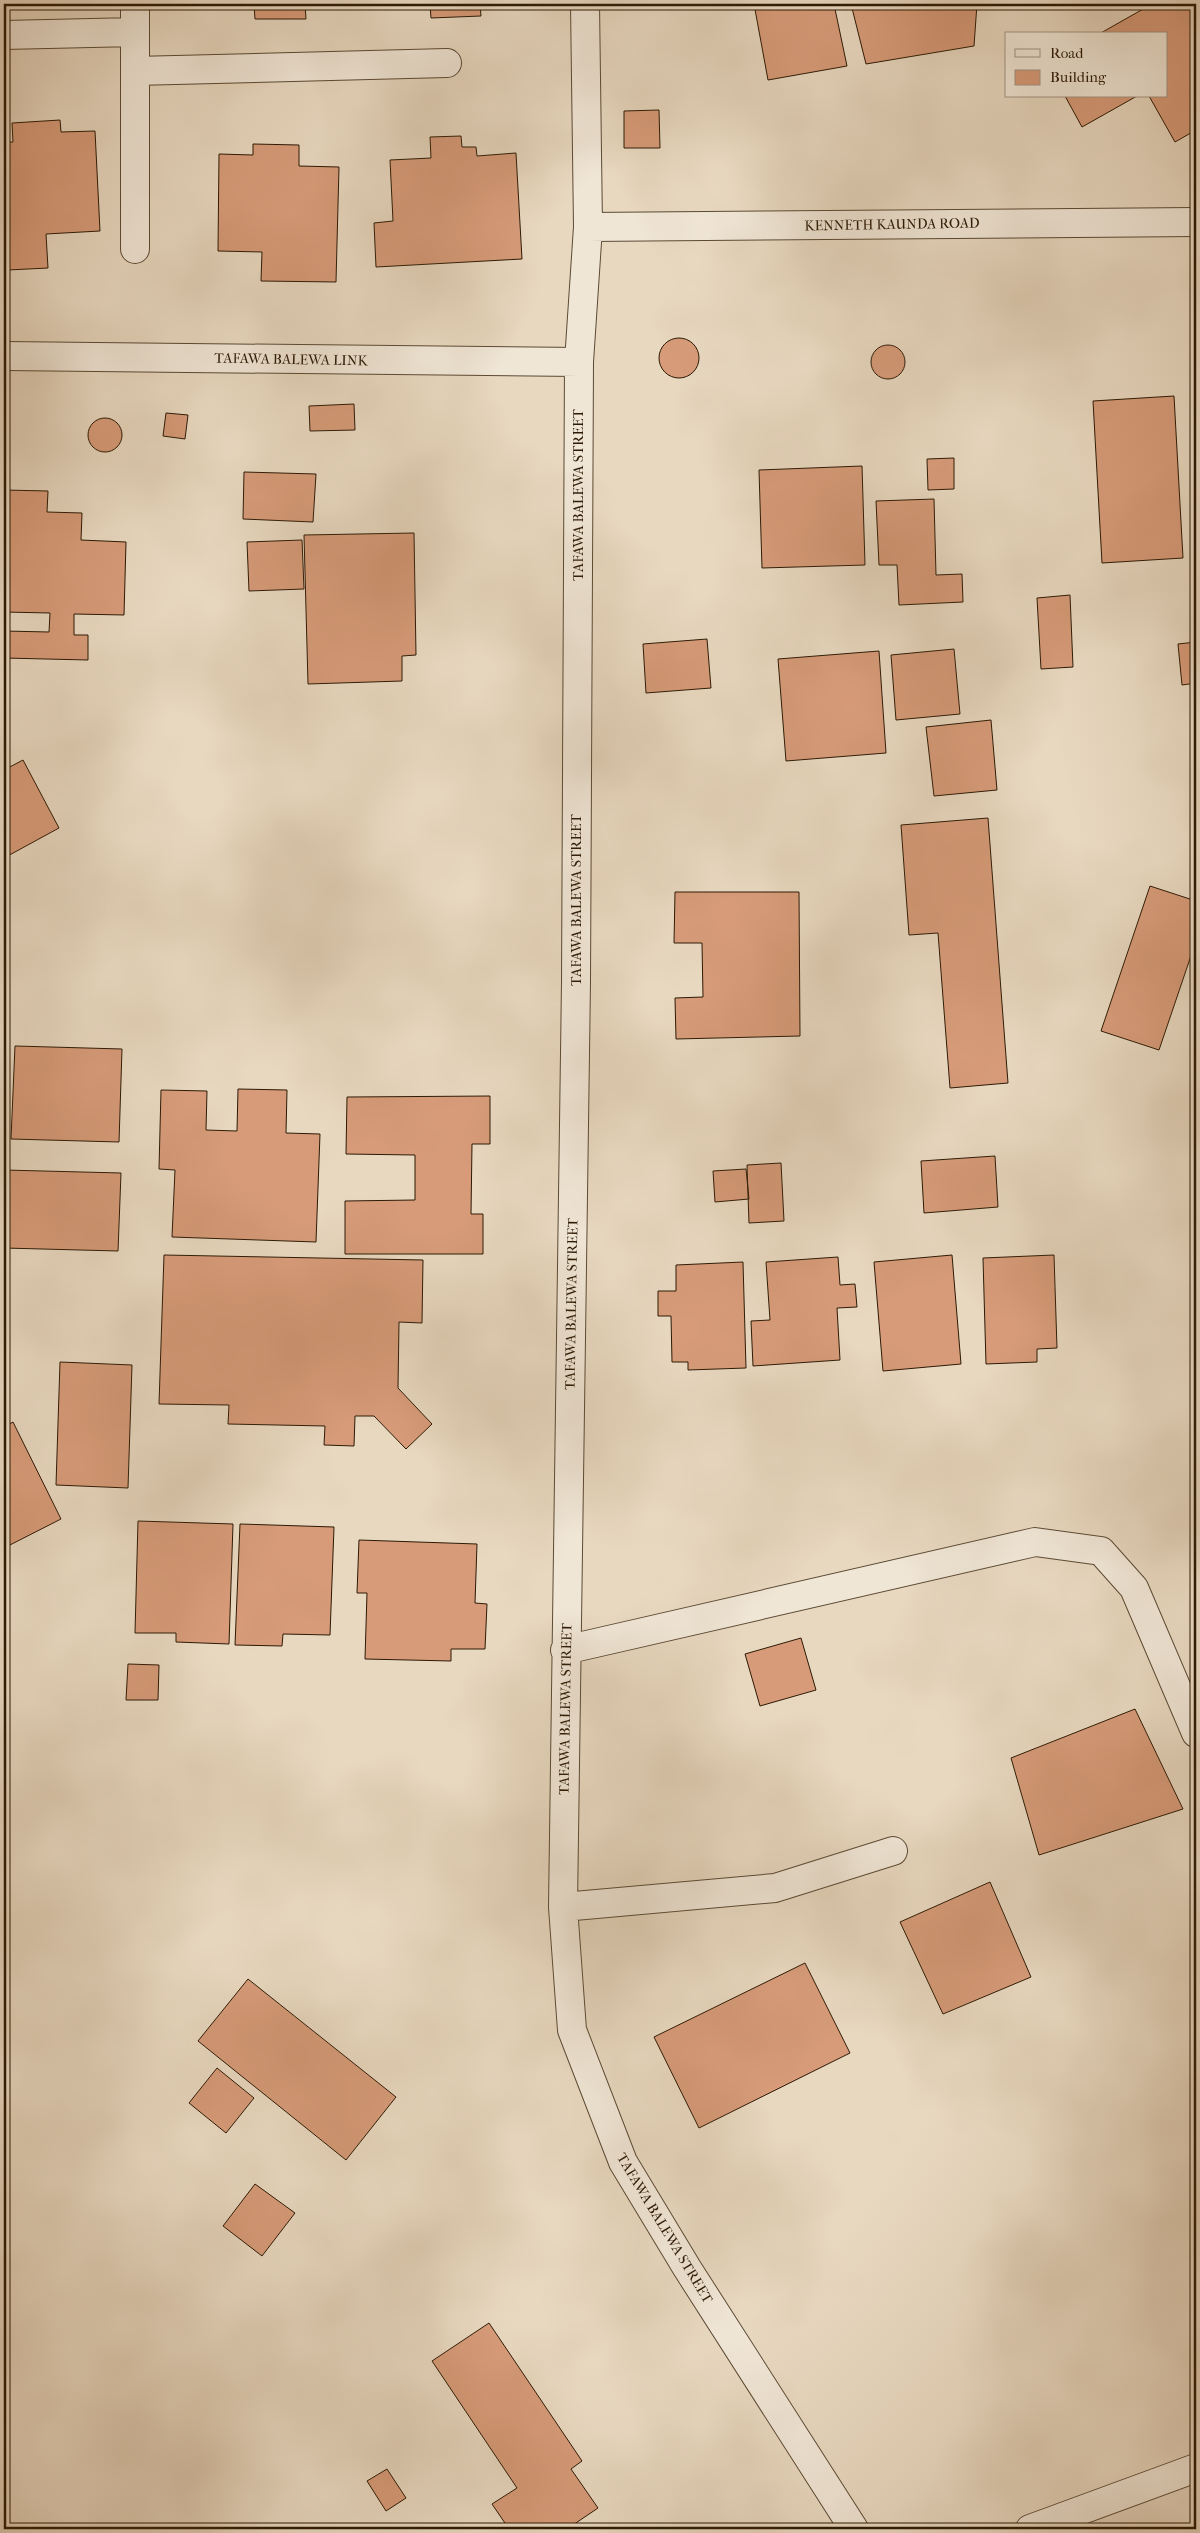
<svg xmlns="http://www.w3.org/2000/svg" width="1200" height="2533" font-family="'IM FELL French Canon',serif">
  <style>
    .building { fill: #d79b79; stroke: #2c1a05 }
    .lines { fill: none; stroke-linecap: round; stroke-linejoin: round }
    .minor-casing { stroke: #5b4a34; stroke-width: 30 }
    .minor { stroke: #f0e6d6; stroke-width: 28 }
    .labels { text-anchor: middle; stroke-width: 4; stroke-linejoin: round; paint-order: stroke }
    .street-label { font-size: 14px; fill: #2c1a05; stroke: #f0e6d6 }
  </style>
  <rect width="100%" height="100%" fill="#e8d8c0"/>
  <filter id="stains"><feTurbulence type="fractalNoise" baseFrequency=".004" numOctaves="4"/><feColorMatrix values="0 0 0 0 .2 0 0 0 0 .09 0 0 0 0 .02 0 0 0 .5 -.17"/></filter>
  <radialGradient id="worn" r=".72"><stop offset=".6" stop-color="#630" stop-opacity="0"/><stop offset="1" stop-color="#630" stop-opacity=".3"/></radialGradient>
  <path class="building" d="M254,4H305L306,19H255Z
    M398,4H480L481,16L431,18L430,5L398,6Z
    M754,4H977L974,46L866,64L852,8L835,9L847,66L768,80Z
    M1152,4H1196L1194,63L1196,130L1175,142L1149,96H1166V34H1099Z
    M1065,96H1137L1082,127Z
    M659,110L660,148H624V111Z
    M60,120L61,132L95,131L100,231L46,234L48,268L8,270L7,257H4V142H13L12,123Z
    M461,136L462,147H476L477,156L516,153L522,259L376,267L374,223L393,221L390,160L431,158L430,137Z
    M253,144L299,145V166L339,167L336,282L261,281L262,252L218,251L219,154L253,155Z
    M659 358a20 20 0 1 1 40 0a20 20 0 1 1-40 0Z
    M871 362a17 17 0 1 1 34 0a17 17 0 1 1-34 0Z
    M1174,396L1183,558L1102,563L1093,401Z
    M354,404L355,430L310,431L309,406Z
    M166,413L188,415L185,439L163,436Z
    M88 435a17 17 0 1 1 34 0a17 17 0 1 1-34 0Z
    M954,458V489L928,490L927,459Z
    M862,466L865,565L762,568L759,470Z
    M244,472L316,474L313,522L243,519Z
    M4,490L48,491L47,512L82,513L81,540L126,542L124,615L74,614V635H88V660L4,658V631L49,632L50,613L4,612Z
    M934,499L936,575L962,574L963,602L899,605L897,565H879L876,501Z
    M414,533L416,655L402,656V681L308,684L304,535Z
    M302,540L304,589L249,591L247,542Z
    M1070,595L1073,667L1041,669L1037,598Z
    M707,639L711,688L646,693L643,644Z
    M1196,642V683L1182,685L1178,644Z
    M954,649L960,714L896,720L891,655Z
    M879,651L886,753L786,761L778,659Z
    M991,720L997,790L934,796L926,727Z
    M23,760L59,828L4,858V770Z
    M988,818L1008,1083L950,1088L938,933L909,935L901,825Z
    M1150,886L1196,901V941L1159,1050L1101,1031Z
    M675,892H799L800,1036L676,1039L675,998L703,997L702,943H674Z
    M15,1046L122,1049L119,1142L11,1139Z
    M238,1089L287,1090L286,1133L320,1134L316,1242L172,1237L175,1170L159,1169L161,1090L207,1091L206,1130L237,1131Z
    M490,1096V1144H472L471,1214H483V1254H345V1201L415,1200V1155L346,1154L347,1097Z
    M995,1156L998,1207L924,1213L921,1161Z
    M781,1163L784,1221L749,1223L747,1165Z
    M746,1169L749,1199L715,1202L713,1171Z
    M4,1170L121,1173L118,1251L4,1248Z
    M164,1255L423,1260L422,1323L399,1322L398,1388L432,1424L406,1449L374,1416H355L354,1446L324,1445L325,1426L228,1424L229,1405L159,1404Z
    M952,1255L961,1364L883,1371L874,1262Z
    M1054,1255L1057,1348L1037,1349V1362L986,1364L983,1258Z
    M838,1257L840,1285L855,1284L857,1307L837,1308L840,1360L753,1366L751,1321L770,1320L766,1262Z
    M743,1262L746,1368L688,1370V1362H672L671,1316H658V1291H676V1265Z
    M60,1362L132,1365L128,1488L56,1485Z
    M13,1422L61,1519L4,1548V1427Z
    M138,1521L233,1524L229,1644L176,1642V1633H135Z
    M240,1524L334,1527L330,1635L283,1634L282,1646L235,1645Z
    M359,1540L477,1544L475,1603L487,1604L485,1649H451V1661L365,1659L367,1593H357Z
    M801,1638L816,1690L760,1706L745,1654Z
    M128,1664L159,1665L158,1700H126Z
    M1135,1709L1183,1809L1039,1855L1011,1758Z
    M990,1882L1031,1977L943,2014L900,1922Z
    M805,1963L850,2053L699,2128L654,2037Z
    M248,1979L396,2097L346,2160L198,2041Z
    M217,2068L254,2098L226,2133L189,2103Z
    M255,2184L295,2213L262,2256L223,2226Z
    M489,2323L582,2461L571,2469L598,2508L567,2529H509L492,2504L517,2488L432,2361Z
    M387,2469L406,2498L386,2511L367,2481Z"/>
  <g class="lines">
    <defs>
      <path id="minor" d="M135,4V249
        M585,4L588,227L579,362L576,982L563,1907L572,2030L623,2162L687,2268L854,2529
        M4,35L135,32
        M135,71L447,63
        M588,227L1196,222
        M4,356L579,362
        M565,1650L1035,1542L1101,1551L1134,1588L1196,1733
        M563,1907L775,1888L893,1851
        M1030,2529L1196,2468"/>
    </defs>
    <use href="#minor" class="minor-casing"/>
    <use href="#minor" class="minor"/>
  </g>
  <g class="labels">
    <g class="street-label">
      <text transform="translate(892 224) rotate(-1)" y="5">KENNETH KAUNDA ROAD</text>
      <text transform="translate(291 359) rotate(1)" y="5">TAFAWA BALEWA LINK</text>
      <text transform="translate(578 495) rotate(-90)" y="5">TAFAWA BALEWA STREET</text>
      <text transform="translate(576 900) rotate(-90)" y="5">TAFAWA BALEWA STREET</text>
      <text transform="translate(571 1304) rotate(-89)" y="5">TAFAWA BALEWA STREET</text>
      <text transform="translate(565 1709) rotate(-89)" y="5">TAFAWA BALEWA STREET</text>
      <text transform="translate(665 2228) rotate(59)" y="5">TAFAWA BALEWA STREET</text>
    </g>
  </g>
  <rect width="1200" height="2533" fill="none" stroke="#e8d8c0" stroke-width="20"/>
  <rect x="5" y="5" width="1190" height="2523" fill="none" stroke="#2c1a05" stroke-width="2.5"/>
  <rect x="10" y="10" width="1180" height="2513" fill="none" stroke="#2c1a05"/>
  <rect x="1005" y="32" width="162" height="65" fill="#f0e6d6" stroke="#a29482"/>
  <rect x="1015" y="49" width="25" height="8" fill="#f0e6d6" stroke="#a29482"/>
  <text x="1050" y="58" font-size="15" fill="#2c1a05">Road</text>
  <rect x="1015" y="70" width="25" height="15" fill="#d79b79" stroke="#a29482"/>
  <text x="1050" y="82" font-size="15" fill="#2c1a05">Building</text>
  <rect width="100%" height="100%" filter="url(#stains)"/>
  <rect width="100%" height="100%" fill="url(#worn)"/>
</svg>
